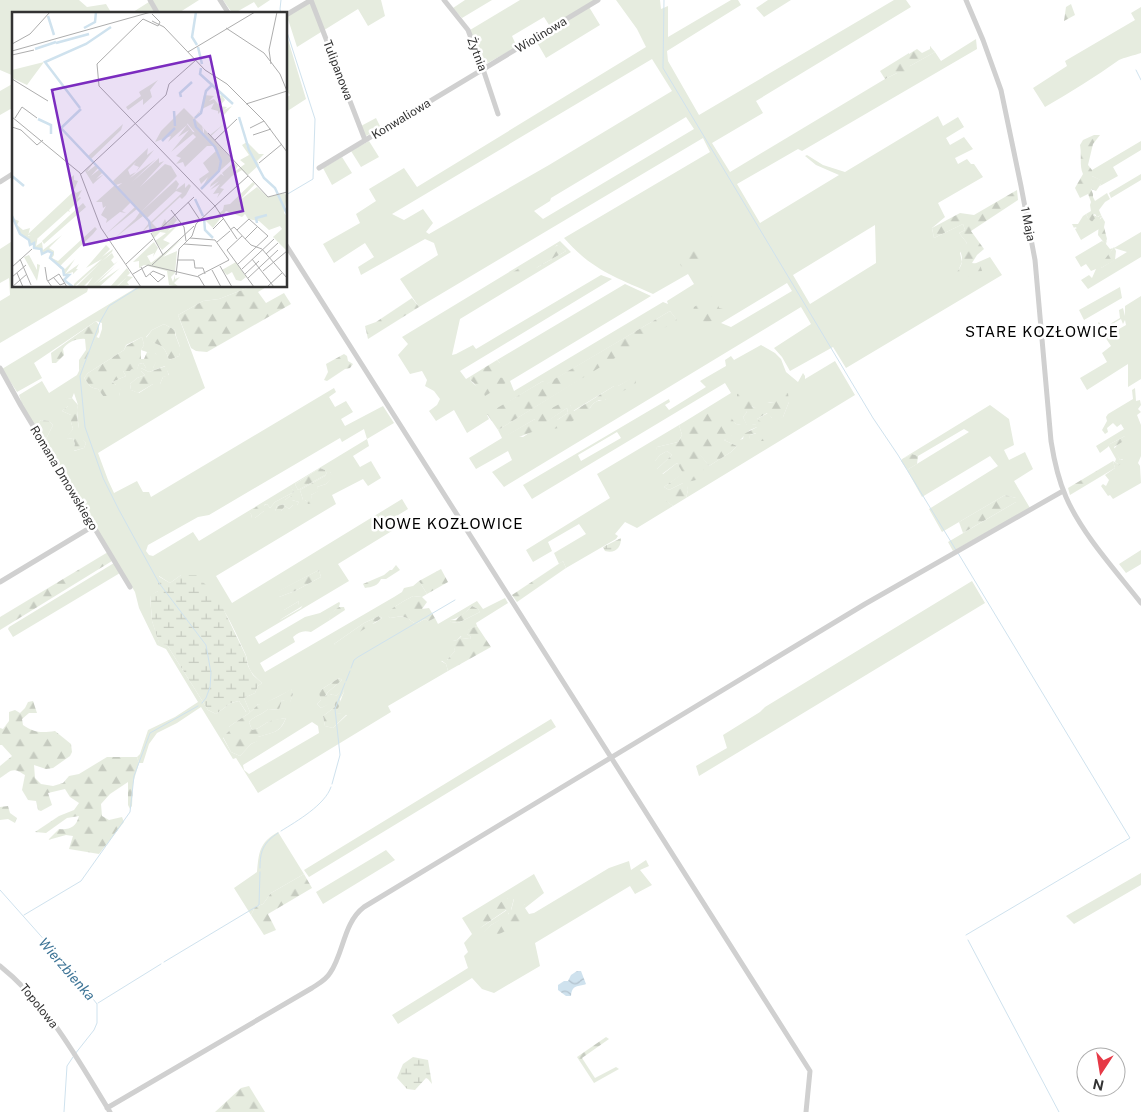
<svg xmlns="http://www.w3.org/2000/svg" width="1141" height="1112" font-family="'Public Sans',sans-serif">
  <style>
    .green { fill: #e6ecdf; fill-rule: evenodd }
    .forest { fill: url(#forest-firs) }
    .wetland { fill: url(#wetland-marsh) }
    .water { fill: url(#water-waves) }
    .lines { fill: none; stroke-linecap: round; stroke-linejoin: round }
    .stream { stroke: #cfe2ee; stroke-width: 1 }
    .minor { stroke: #d0d0d0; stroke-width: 5 }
    .labels { text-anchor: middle; stroke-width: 5; stroke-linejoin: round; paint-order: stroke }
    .street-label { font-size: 12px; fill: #333; stroke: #fff }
    .water-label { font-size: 14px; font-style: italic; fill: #3f7597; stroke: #fff }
    .quarter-label { font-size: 15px; letter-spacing: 1px; fill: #000; stroke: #fff }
    .inset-river { fill: none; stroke: #cfe2ee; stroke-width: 2.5 }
    .inset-road { fill: none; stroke: #adadad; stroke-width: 1 }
    .view { fill: #7b2cbf; fill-opacity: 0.15; stroke: #7b2cbf; stroke-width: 2.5 }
    .inset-edge { fill: none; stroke: #333; stroke-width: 2.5 }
  </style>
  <defs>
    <pattern id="forest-firs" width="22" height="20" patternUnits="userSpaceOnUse" patternTransform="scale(1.25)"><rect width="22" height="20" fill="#e6ecdf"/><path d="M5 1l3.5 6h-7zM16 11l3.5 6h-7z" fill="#c6cbc0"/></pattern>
    <pattern id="wetland-marsh" width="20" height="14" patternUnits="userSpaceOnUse" patternTransform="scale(1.25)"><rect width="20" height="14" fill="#e6ecdf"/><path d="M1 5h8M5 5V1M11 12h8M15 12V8" fill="none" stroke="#c6cbc0"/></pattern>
    <pattern id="water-waves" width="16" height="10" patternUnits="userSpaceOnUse" patternTransform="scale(1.25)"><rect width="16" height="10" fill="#cfe2ee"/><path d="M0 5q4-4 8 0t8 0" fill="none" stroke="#b2c2cd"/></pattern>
  </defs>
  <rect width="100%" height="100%" fill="#fff"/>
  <path class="green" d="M0,0H79L87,7L106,4L112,14H14V76L0,70Z
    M152,0H199L177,14H130Z
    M223,0H270L258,8L254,2L233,14Z
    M314,0H381L385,16L368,26L358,9L297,47L287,16Z
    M465,0H492L462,18L453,8Z
    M520,0H596L551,28L544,17L512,36L517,47L484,65L470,30Z
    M616,0H660L661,9L668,6V37L731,0H738L741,5L667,51L668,61L699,115L894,0H906L911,7L756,101L763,113L712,143L730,172L885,79C902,71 918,61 935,52L941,61L976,39L977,49L802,151L798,149L737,184L760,223L839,175L816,165L805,156L807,155L823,165L845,172L938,116L943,126L958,117L964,127L946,138L950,145L964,137L973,149L955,158L958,164L967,159L971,164H974L983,177L938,203L945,217L932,228L934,238L963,224L965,230L959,233L967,243L960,253L962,262L958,271L990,257L1002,275L846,368L833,347L790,371L782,357L774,348L811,324L801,307L504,487L492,472L512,460L508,451L476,469L469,458L502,438L498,430L676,319L670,311L545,385L543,381L487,415L489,419L467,433L454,410L436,421L429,411L437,405L440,399L434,391L425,386L427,380L422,371L410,374L398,355L408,344L402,337L560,241L571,252L460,319L452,355L456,354L473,345L476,349L601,275L612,279L460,371L466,379L471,376L470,380L478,388L490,378L500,363L497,360L625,284L651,296L510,381L514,391L663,302L668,304L667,301L694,284L688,274L653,294C615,277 592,270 564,238L710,152L703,138L419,307L400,279L438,255L434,243L425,239L361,275L358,267L374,257L365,243L334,263L323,244L360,223L356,214L376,201L369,189L404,168L417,187L646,47L637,29ZM652,59L672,91L549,165L429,234L426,232L433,223L423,209L404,220L392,214ZM686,117L694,129L543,219L534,211L550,201L551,198ZM875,225L876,263L810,304L793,275ZM557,245L566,251L536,268ZM787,283L792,291L731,327L721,323ZM635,377L605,400C597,400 594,402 590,408L557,420L568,413L567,408L523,437L508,435L535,419V426L538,425L570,405L573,411L614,386H618Z
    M768,0H791L764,17L756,8Z
    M589,7L600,25L546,58L535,39Z
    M1141,7V53C1135,55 1123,58 1119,60C1095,77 1071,92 1045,107L1033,88L1067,66L1065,61L1135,20L1131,13Z
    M286,33L306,99L286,112V98L290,95L286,90Z
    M14,83V107L0,115V91Z
    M376,118L381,128L366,136L361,126Z
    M369,141L379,157L361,167L351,151Z
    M1141,141V150L1113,167L1118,176L1100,186L1102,181L1092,176V170Z
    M342,157L352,173L332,185L323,168Z
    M1141,174V180L1111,198L1109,193Z
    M1086,214L1088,218L1094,220L1093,215L1098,217L1101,215L1102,217L1100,218L1099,229L1081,240L1075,229L1077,228L1075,227L1074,228L1072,224H1078L1083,216Z
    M1141,232V257L1088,289L1081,280L1089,275L1092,278L1096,269L1091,271L1086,264L1081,267L1075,257L1102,241L1105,243L1107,240L1106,244L1110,249L1113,248L1101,268L1127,252L1114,248Z
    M14,240V286H74L77,288L86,286L88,289L87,292L0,343V301L10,295L9,278L0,283V249Z
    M139,286H252L219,299L203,301L178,315L205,388L98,453L108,480L114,493L137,481L143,492H149L151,497L334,388L336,392L329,397L335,407L346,401L353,412L341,419L345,426L383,406L394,423L367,439L369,446L353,456L360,467L371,461L381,478L368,486L363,479L332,495L336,504L216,576L232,603L402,499L408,509L395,517L400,526L338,564L349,581L255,637L259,644L305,617L320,613L339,602L340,603L339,607L329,615L330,620L311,632C303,630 299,632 293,637L295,642L260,663L265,672L394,597L402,592L404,588L413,586L419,581L427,594L422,597L413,596C404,601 394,606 387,614L390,618C405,615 404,616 416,624L425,619L429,621L435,618L438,624L477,601L483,609L505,598L508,603L476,623L477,626L468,630L467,634L471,637L470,639L462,638L461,636L457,640L453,641L455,651L447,660L441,661L446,664L448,671L388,706L391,712L258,793L236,758L233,759L201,707L177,723L157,733L149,744L143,763H139L137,757L140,754L148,730L175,717L198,702L166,649L157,645L139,608L135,592L40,437L22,404L19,395L42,381L49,393L77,375L96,337L99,338L102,329V323L96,321L34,363L42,378L17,392L2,369ZM164,324L175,330C175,339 183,346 179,356L169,360C163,340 158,348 146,337L152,330ZM142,337L144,345L141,350L150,353H155L158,357L153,368H146L143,363L139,364L137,369H132L130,371H123L126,376L112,382L116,385H121L119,396H103L98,389C89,388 89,384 84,378L88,373L124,350L126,345ZM165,366L169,375L163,377L160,384H153L139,393L131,390L130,384L137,378L145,375L141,371V368L149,372ZM74,393L78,405L77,410L79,432L81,438L86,443L84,448L74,451L75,444L73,438L68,439L67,437L73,429L71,422V415L62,411L68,406V399L72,398ZM41,420L49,421L53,425L45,441L41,436L37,425ZM364,429L367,439L199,541L193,532L153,556L149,555L146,551L148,545L198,517L209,515L340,438L342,442ZM320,468L325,470V475L298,490L295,484ZM327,472H330L333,477L326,484L317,487L318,491L311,495L312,503H308L305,500H303L300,490L325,476ZM291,487L294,492L275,502L270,508L267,504L263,506L264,511L255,518H252L251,514L249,512ZM290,496H292V500L299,502L297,505H293L289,509L285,506L281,511H275L277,506L285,504V500ZM319,570L321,577L295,591L279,597V591ZM181,575H195C221,599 231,622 245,653C247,657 247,661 248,665C250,672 256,678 262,683L258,686L255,693L244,698L250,712H246L239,701L231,703L216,714L208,710L167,645L159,642L152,621L150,596L158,591L159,576L170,583ZM299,601L298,605H303L301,608L280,620L284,615V610ZM472,606L478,609L480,612L458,623L451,622L450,620C457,619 466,613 472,606ZM379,616L382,618L375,623L368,625L337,645L334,644L364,623ZM339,678L342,680L328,692L325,697L332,694L336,696L343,690L344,692C341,698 340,704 337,710V713L347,715L333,728L325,726L323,716L335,707L334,701L321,708L317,704L321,700L320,693L322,689ZM291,689L293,694L290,702L282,700L279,710L268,709C262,715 254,716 249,722L252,730C259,729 262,725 268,722C274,720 280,719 286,718C280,734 272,732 258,737L257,741L251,744L240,756L231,752L223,738L229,731V727C239,719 251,714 258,704L262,706C272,698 282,696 291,689ZM312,722L318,726L319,733L249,774L244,770L243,765Z
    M1120,287L1122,298L1084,320L1079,310Z
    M1141,296V379L1128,387V364L1087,390L1080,378L1107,362L1102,353L1111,346L1105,337L1126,325L1125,320L1123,324L1121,319L1102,330L1098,323L1099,322L1103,328L1120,318L1119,310L1123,308L1125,316V306Z
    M761,345L775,353L781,359L786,372L798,382L803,373L805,376V379L835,361L855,395L686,498L688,490L686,482L699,453L709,466L731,452L737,446L724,440L732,436L730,434L741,425L736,424L730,418L693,422H684L731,393L725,383L532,499L523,485L669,399L670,402L665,405L669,410L706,387L700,381L726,366L725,360L731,356L734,360ZM770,402H789L783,417L772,418L768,413L757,419L760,426L759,441L757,433L750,435L749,439L740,440L750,430L757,427V424L747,425L743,417L747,412L743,405L752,406L754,408ZM617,432L621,438L581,461L578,455Z
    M1135,388L1136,401L1140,400L1141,405L1138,409L1141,412L1137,415L1141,425V456L1138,463L1140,466L1141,483L1113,499L1110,495L1108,496L1101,486L1103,484L1106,486L1109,480L1105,475L1115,468L1113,461L1118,464L1123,459L1120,460L1114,449L1125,436L1110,444L1108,447L1100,453L1096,446L1124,429L1121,424L1117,427L1113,423L1107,428L1108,432L1105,434L1102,430L1107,421L1106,417L1108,414L1133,399L1132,390Z
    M990,405L1009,419L1014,445L1004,450L1009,460L1025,452L1033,469L1014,481L1030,508L953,551L948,542L1016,502V498L1005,495L942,532L929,509L998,466L990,456L922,497L907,470L969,432L964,429L918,456L912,454L902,459Z
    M679,425L682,435L678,442L657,447L655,461L660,455L667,451L672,455L657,469L663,474L677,463L684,473L664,487L669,490L683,483V487L664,499L673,506L637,528L625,522L615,534L618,536L616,539L566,568L563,561L559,564L554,553L586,534L579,524L548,542L552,551L533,562L526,550L610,498L597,474Z
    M1141,550V564L1126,573L1119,564Z
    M114,563L120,573L13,637L8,629L9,627Z
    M972,581L985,603L699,776L696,766L727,748L723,735L760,712L765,707Z
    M551,719L556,727L309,877L304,870Z
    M278,832L304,874L271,893L263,904L255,907L251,915L234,888L257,872C259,852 259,843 278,832Z
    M386,850L395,860L323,904L316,892Z
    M646,860L649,866L640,870L652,885L635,894L630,886L535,943L540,966L494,993L482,989L472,978L398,1024L392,1015L468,968L464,956L468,952L464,943L472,934L462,918L534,874L544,893L525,908L529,914L534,913L609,868L629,861L631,870ZM508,898L514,899L511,911L525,902V904L481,935L491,925L509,915L507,910L480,928Z
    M1141,873V885L1074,924L1066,916Z"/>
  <path class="forest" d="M1071,4L1075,15L1064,21L1066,7Z
    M930,46L935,52L910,66L907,74L897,73L885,79L880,71L909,53V54L917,49L922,53L930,49Z
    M1094,135H1100L1093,144L1088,165L1092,170V176L1103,181L1096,191L1091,189L1093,194V197L1095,201L1107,193L1110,199L1105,202L1099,210L1101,215L1097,217L1095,214L1093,215L1095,218L1092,222L1088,218L1086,214L1091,211L1090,205L1091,202L1088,194L1080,198L1075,188L1083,174C1079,165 1082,155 1080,145L1083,140Z
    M1017,190L1018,200L971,231L984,249L977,255L972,263L980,264L982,271L973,273L963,280L954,278C956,273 961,267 962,262C963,251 956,252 967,243L959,233L965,230L963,224L934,238L932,228L960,213L974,215Z
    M1102,217L1105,222L1104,227L1107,239L1105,244L1098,235L1099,220Z
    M699,240L703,252L707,259L697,267L687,269L681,266L678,259L682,250L691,249V242Z
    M558,245L566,251L536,268L512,285L503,278Z
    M1114,247L1116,251L1115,260L1101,268L1102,263Z
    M252,286H268L258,292L266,303L284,293L291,304L207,352L196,351L191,348L178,315L203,301L219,299Z
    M718,293L717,302L719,308L731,311C717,321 707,326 691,317L694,307Z
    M412,298L419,307L368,339L365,326L376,322Z
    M670,311L677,320L498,430L487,414L543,381L546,384Z
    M96,321L99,325V332L82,366L79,371V360L86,350L85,339C78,338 67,342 63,349L64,355L56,363H52L51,353Z
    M164,324L175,330V334L181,350L179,356L169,360C163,340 158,348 146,338L152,330Z
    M142,337L144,345L141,350V359H144L147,352L155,353L159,357L153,368H146L143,363L139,364L137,370L132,369L130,371H123L126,376L112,382L116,385H122L119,396H103L98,389C89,388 89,384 84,378L88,373L124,350L126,346Z
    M344,354L347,356L348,361L353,364L350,368L345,369L327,381L324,380L328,372L326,364Z
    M497,360L500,363V369L491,377L505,378L509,381L485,396L482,389L477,388L474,383L470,380L471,376Z
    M166,366L169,376L163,377L160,384H153L138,393L131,390L130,384L137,378L145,375L141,371V368L149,372Z
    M635,376L636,383L625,390L605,400H599L594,403L586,412L564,427L553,429C553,421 562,417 568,413L567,408L532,432L511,440L507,435L535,419V425H537L539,415L565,401L570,405L574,411L614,386H618Z
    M744,392L749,393L752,397L755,396L757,401L752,406L754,408L761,403L775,402L780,394L788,393L789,402L783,417L775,421L767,413L757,419L761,422L760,426L769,428L771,435L765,441H759L755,437L756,433L750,435L749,441L742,443L739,440L743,439L744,434L757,427L756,424L747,426L743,417L747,412L743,408V405L737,399V394Z
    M72,398L78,405C76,415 78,435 86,443L84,448L73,451L75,444L73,438L68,439L66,437L73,429L71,422V415L62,411L68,406V399Z
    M715,412L727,413L736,424L742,425L740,431L731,434L733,437L724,440L737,446L731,452L709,466L700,455L704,469L696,480L687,482L688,490L686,498L673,506L663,499L676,488L683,487V483L669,490L664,487L683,473L677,463L658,477L657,469L672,455L667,451L660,455L655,461L653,459L657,447L678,442L682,435L679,425L684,422H693L704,414Z
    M41,420L49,421L53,425L45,441L41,436L37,425Z
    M1125,436L1128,437V440L1122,442L1114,447L1120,460H1125L1118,466V464L1115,462L1116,459L1108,445Z
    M912,454L918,456L917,464L907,470L901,461L902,459Z
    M1113,461L1115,468L1070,495L1068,488Z
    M320,468L325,470V475L298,490L295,484Z
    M327,472H330L334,477L326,484L317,487L319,491L311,495L313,503L308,504L305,500H303L300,490L325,476Z
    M291,486L294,492L275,502L270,508L267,504L264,505V511L255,518H252L251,514L248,512Z
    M1005,495L1016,498V502L963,533L959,522Z
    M290,496H292V500L299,502L297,505H293L289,509L285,506L281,511H275L277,506L285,504V500Z
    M108,552L112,561L0,630V617Z
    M563,561L566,568L517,602L512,595Z
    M396,565L400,570L386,579H381C378,586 372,587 365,588L363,584L384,575L390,570H392Z
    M441,569L448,582L427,594L419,581Z
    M319,570L321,577L295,591L279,597L278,591Z
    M413,596L422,597L427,602L422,609L429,608L435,618L429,621L425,619L416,624C404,616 405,615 390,618L386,614C394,606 404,601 413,596Z
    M270,597L273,601L272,604L262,610L258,607L263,600Z
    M299,601L298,605H304L278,621L283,615L284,610Z
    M472,606L478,609L480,612L458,623L451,622L449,620H456C461,614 467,612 472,606Z
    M339,607H344L345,610L330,620L328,615Z
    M379,616L382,618L337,646L334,644L364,623Z
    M477,626L491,647L448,671L446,664L441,660H447L455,651L452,641L457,640L462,636V638L470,639L471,637L467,634V630Z
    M339,678L342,680L328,692L325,696L333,694L336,696L343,689L344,692L340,699L341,703L337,710V713L347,714L333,728L325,726L323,716L335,707L334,702L321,708L317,704L321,700L319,693L322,689Z
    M291,688L293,694L290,703L282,700L279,710L268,709C262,715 254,716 249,722L252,730C259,729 262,725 268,722C274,719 280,719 286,718C279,734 273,732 258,737V741L251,744L240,756L231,752L223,737L229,731V727C239,719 251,714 258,704L262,705C272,698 283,696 291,688Z
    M33,701L37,713H29L22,719L23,725C34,733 42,733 55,731L71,744L72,752L70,756L53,768L46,769L34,765L35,778L41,784L53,786L63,783L69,776L79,774L107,757H137L139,763L133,783L132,806L130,809L128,805V782L110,794L101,804L102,816L109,820L122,817L124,822L99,854L69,849L73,836L66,835L48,840L59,829C70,830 76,827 79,816L67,818L46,833L35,832L59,816L74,810L79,803L70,797L65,789L48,793L52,805L41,811L38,810L36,801L28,800L22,790L25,775C12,766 11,771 0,778V766L12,756L2,745H0V728L3,729L9,721V712L15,710L20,713L25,708L28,702Z
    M8,806L10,813L17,818L15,823L8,819L0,820V807Z
    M304,874L312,888L268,914L276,930L264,935L251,915L255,907L263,904L271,893Z
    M508,898H514L511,910L525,901V904L520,909L523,913V919C507,930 500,938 480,935L491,925L509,914L506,910L480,928L476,925L475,917Z
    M606,1037L609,1039L582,1058L595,1078L616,1067L619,1069L594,1083L577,1057Z
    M249,1086L265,1112H215L241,1088Z"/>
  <path class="wetland" d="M621,538C621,548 615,554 605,551L603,547Z
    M181,575H196L208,587L221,604L246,656L248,666L253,675L262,683L258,686L255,693L244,698L250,712L247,713L239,701L231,703L216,714L208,710L167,645L159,643L152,621L150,595L158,591V576L170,583Z
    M413,1057L428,1060L432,1084L428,1079L426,1078L415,1090L407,1089L397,1078L403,1064Z"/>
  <path class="water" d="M577,971H581L586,984C581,987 572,983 571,996H566L558,990V985L564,981H568L571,975Z"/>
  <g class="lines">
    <path class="stream" d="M281,0L280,9L281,14
      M664,0L663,68L873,418L898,455L956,550
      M286,29L315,119L313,179L286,195
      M1136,70L1141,80
      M141,286L109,306L100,322L80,376L85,427L103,478L119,510L159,583L206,645L211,673L210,687L206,698L202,703
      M958,553L1130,838L966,935
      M351,668L354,660L358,657L455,600
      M346,681L350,671
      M332,784L340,755L335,709L345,683
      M281,831C297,821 325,805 331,787
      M260,868C260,851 263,843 278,833
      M0,890L64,962L97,1004V1023L94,1030L75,1054
      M24,915L81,881L130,812L134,776L150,733L198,706
      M968,940L1059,1112
      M164,962L259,905L260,872
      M98,1003L161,964
      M64,1112L67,1066L73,1057"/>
    <path class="minor" d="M150,0L158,14
      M220,0L229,14
      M311,0L365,140
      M444,0L468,30L484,72L498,114
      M966,0L983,40L1001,90L1021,186L1035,260L1051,441C1054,460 1058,479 1066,497C1082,534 1116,571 1141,603
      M286,15L311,0
      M319,168L598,0
      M0,182L14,173
      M286,245L810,1071L806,1112
      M0,368L21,406L130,587
      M0,582L93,526
      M0,966C48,1004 78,1060 110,1112
      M107,1108L312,988C318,984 326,980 330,973C344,953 343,923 364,907L865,604L1063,491"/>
  </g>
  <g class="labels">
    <g class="street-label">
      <text transform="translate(541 35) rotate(-31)" y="4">Wiolinowa</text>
      <text transform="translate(477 54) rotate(69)" y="4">Żytnia</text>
      <text transform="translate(338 70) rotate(69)" y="4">Tulipanowa</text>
      <text transform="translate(401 119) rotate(-31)" y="4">Konwaliowa</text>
      <text transform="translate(1028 224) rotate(79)" y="4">1 Maja</text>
      <text transform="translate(64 478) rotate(59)" y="4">Romana Dmowskiego</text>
      <text transform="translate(39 1006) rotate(51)" y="4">Topolowa</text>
    </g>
    <g class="water-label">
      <text transform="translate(67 969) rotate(49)" y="5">Wierzbienka</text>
    </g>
    <g class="quarter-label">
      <text x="1042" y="337">STARE KOZŁOWICE</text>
      <text x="448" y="529">NOWE KOZŁOWICE</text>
    </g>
  </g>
  <g transform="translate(12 12)">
    <rect width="275" height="275" fill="#fff"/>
    <path d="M32,50L15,73L0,66V58ZM146,68L138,78L140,85L131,93V87L116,98L114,95L129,84L127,80ZM172,96L182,106L189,97L183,107L198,123L212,112L199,124L220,148L191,174L196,165L189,172L187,167L197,160L191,151L204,139L201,134H195L173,155L171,150L164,152L169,146L164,144L184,125L181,122L159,140L177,118L166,125L175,113L156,130L159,124L143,130L149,119ZM181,106L192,117V121L181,120L175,112ZM111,112L109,118L79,147L76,144ZM235,130L234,135L236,131L247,142H252L245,149L247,153L236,163L230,158L220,164L208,176L212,177L205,186L207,181L201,182L208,172L198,178L207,169L198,175L199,172L209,162L212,164L210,161L222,150L226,154L222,160L233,152L228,148L237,143L230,133ZM136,136L135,143L142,138L124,160L127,155L122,153L124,150L116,158L118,163L124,160L118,166L144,147L120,170L147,146V151L152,149L128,175L153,152L159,154L165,164L129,200L164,168L167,172L164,178L173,171V176L177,172L179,174L174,183L170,187L168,185L140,211L147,218L153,207L155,212L162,204L165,208L156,219L168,211L151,228L158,231L150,238L143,229L154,221L148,220L142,226L137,214L129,221L137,211L131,204L104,225L123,207L128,200L125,197L94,222L123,195L119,190L110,199L114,201L108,200L94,211L95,207L89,203L94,194L91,196L90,190H84L103,173L105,175L110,171L104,173L101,169ZM164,179L170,181L139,210L135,206ZM82,150L75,160L84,153L87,155L79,164L88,157L91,160L84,167L92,162L81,172L73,159ZM62,163V168L66,169L62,178L64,181L70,178L65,187L68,185L69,186L57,198L58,200L56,199L26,226L15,223L62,179L58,166ZM241,170L243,172L227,189L245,175L256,185L272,181L275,184L272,201L275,204V239L261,225L270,217L268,214L257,218L247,209L236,207L233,202L230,205L214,199L201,216L193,208L199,204L202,206L211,198L212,193L218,192ZM71,191L74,195L32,232L30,229ZM83,215L85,217L81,222L48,254L45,250ZM171,226L151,245L165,239L163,261L159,265L161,270L163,263V267L168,265L162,271L167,275L157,273L155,259L132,253L127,256V249L121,250L142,230L146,236L141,245L142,241L135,244L139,251ZM94,233L98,237L90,245L101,237L100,240L90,249L100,241L102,245L99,248L102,252L106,249L81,273L103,254L86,271L108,256L87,275H74L81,265L71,275H64L88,251L62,275V272L90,247L74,256ZM224,250L234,265L229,269L224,268L220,260L215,263L210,258ZM115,256L118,261L115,264L121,265L115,270L117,273L105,275L115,265L104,275H98Z" fill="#e6ecdf" fill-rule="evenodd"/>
    <path d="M192,83L202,84L197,89L202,87L206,92L209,89L205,85L210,83L213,88L207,94L215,95L212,98L220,94L212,103L210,98L206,102V99L199,97L202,91L190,97ZM2,207L7,209L5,213L11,218L18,216L16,224H26L24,234L30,230L31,238L50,223L37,236L42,239V243L40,246L50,251L48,255L53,257L63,247L53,262L67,252L64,257H66L61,262V260L52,263L51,257H49L38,246L40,241L36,239L30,242L29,237L22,236V231L18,233L17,228L9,223ZM17,243L25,258V252L28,253L25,269L12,245Z" fill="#e6ecdf"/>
    <path d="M181,106L190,114L192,123H185L175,111V107Z" fill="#e6ecdf"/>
    <path class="inset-river" d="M184,0L180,25L185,33M36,4L42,23M72,16L83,10L84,0M44,31L77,22M186,35L190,52M23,37L44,30M189,56L188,62L221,92M169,85L168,81L180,70M68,96L33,50L74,32L99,15M69,97L49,116L137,209L139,220M162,99L163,114M227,105L237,138L252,166L263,176L275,202M183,106L189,101L194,79L201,72M26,107L39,113V122M182,107L184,115L203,135L209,149L207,159L189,177M150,129L163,116M0,164L12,174M183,187L191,204M0,204L8,222L17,228L18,233L22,231V236L29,237L30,242L36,239L40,241L38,246L51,257L52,263H57L52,268L61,275M192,206L193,218L201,226M245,211L244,206L255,203"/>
    <path class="inset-road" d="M140,2L148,10L146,14L131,7L85,52L87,74L203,194M140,9L152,15L193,58L215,72L252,109L275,140M214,16L252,41L268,62L275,79M0,32L18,22L38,0M0,39L139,0M176,40L243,0M0,43L22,38M259,52L257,38L265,0M0,67L36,89M234,92L275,79M0,105L68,161L89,216L129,275M3,106L10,95L25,106M0,115L9,118L25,133L31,128M238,116L252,109M196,121L256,185L275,180M241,123L259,117M203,128L225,107M247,151L270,132M69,162L154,83L157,72L184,48M176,190L188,208M203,194L236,164M203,194L225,227M159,198L172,215L174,229M201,217L212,206M147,218L182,185M218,218L222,215L239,233L250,237L275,266M225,218L237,207L256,224L226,252M139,221L151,243M230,224L215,238L242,275M178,226L203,228L217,248M233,227L245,215M205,230L218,219M172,232L200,234M254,242L266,231M8,247L19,273M240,247L262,275M165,248H182L183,256H191L193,262M114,252L141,227M140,253L182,214M208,254L220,275M0,255L20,237M33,255L35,268L40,275M129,255L134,265L141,259L153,264M230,257L262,227M200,258L209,275M251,259L275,239M5,261L11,275M121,262L136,253L187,265L193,275M138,262L146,270L153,264M233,262L247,249M164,263L167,237L180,224L184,212L203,194M186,264L217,248M0,265L14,253M41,265L48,273L53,271M236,266L266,238M36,269L47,262L55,275M0,275L15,262M255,275L270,261"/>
    <path class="view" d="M198,44L231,199L72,233L40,78Z"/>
    <rect width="275" height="275" class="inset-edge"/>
  </g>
  <g transform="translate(1101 1072) rotate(192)"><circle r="24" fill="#ffffff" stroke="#adadad"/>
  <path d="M0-4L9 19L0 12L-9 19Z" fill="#e63946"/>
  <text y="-8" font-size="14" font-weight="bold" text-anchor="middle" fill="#333333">N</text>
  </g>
</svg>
